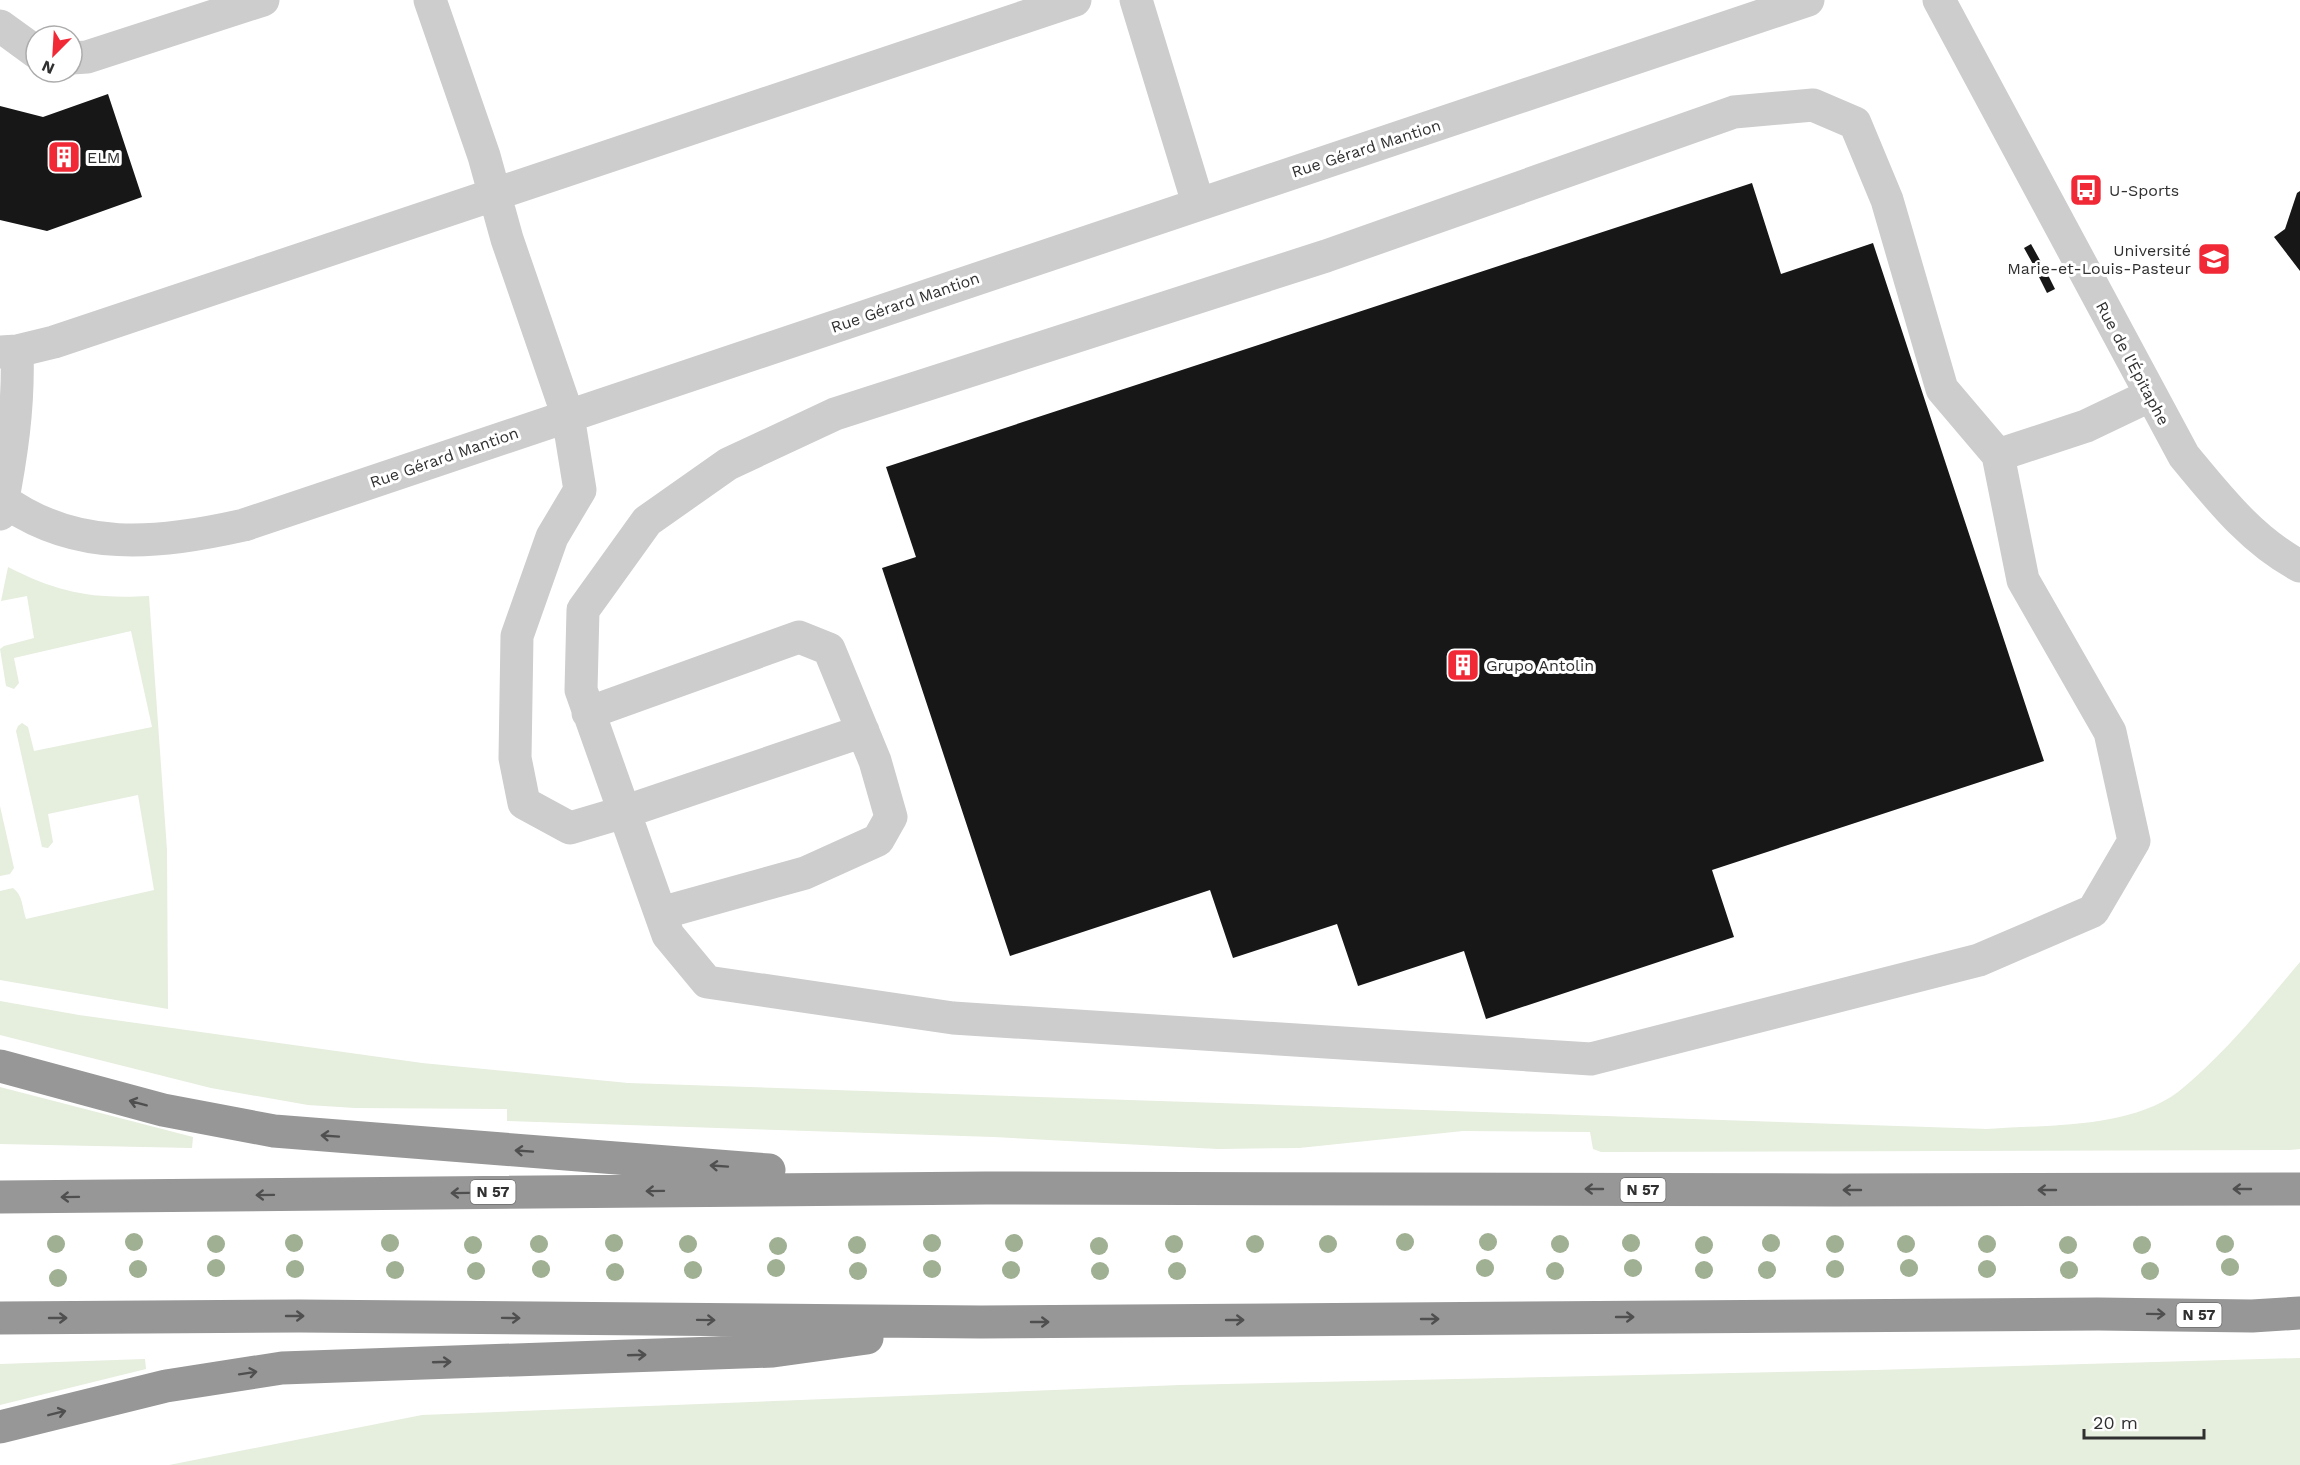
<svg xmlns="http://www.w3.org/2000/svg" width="2300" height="1465" font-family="'Work Sans',sans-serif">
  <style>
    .green { fill: #e6eede }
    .building { fill: #171717 }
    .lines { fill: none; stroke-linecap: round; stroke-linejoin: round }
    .minor { stroke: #cdcdcd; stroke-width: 33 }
    .highway { stroke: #979797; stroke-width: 33 }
    .tree { fill: #a0b093 }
    .oneway { stroke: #4f4f4f }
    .labels { text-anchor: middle; stroke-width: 6; stroke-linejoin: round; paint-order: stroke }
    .shield { fill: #fff; stroke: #6e6e6e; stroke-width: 1.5 }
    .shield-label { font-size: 15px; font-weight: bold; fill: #303030 }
    .street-label { font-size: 16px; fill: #303030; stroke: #fff }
    .poi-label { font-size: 16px; fill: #303030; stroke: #fff; text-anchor: start }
  </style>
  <rect width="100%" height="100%" fill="#fff"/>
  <path class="green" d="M8,567C59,593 92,599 149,596L167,850L168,1009L0,980V891L13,888C23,895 22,908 26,919L154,890L138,795L48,814L53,842L48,848L42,847L16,731L18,726L22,723L28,727L34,751L152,727L131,631L14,658L19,683L14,689L6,686L0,649L4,646L34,638L27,596L1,601Z
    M0,806L14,868L10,874L0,876Z
    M2300,962V1149L2289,1150L1601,1152L1593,1149L1590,1132L1463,1131L1299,1148L1218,1149L994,1137L507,1121V1109L355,1108L308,1105L211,1088L0,1035V1001L79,1015L422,1063L628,1083L1987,1129C2028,1126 2069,1127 2110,1119C2132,1115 2160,1106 2178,1092C2224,1055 2262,1007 2300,962Z
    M0,1087L193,1137L192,1148L0,1144Z
    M2300,1358V1465H169L422,1415L1180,1385L1875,1370Z
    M145,1359L146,1369L0,1405V1364Z"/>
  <path class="building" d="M108,94L142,197L47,231L0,220V106L43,117Z
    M2085,181L2094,199L2087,203L2077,185Z
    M1752,183L1781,274L1873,243L2044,761L1712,870L1734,937L1486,1019L1464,951L1358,986L1337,924L1233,958L1210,890L1010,956L882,568L916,557L886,467Z
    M2300,191V271L2274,237L2285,229L2297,193Z
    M2031,244L2041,262L2034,266L2024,248Z
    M2046,271L2055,289L2047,293L2038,275Z"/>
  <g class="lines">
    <path class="minor" d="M430,0L484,156L507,239L568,416L580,490L552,537L517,636L515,758L524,803L570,828L624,812L863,731
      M1136,0L1198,203
      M1939,0L2184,456C2218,497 2252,541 2300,566
      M0,26L36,52
      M72,58L87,57L263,0
      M0,352L17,351L54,342L1075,0
      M1998,455L2023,580L2110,732L2134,841L2093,911L1979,960L1591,1059L953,1018L707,982L668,935L581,690L583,610L647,521L728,464L835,414L1326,256L1734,112L1813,105L1855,123L1887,200L1942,389L1998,455L2086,426L2151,395
      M0,498C76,554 158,544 244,525L1808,0
      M0,514C11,459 19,407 17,351
      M588,713L799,637L829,649L875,761L891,817L878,840L805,873L661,913"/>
    <path class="highway" d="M0,1066L163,1110L274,1131L769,1170
      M0,1197L986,1188L1834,1190L2300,1189
      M0,1318L299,1316L981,1322L2098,1314L2252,1316L2300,1313
      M0,1427L166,1386L282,1368L773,1351L867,1338"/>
  </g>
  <g class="tree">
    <circle cx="134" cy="1242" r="9"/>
    <circle cx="1405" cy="1242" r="9"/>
    <circle cx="1488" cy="1242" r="9"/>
    <circle cx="294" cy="1243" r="9"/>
    <circle cx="390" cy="1243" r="9"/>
    <circle cx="614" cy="1243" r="9"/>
    <circle cx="932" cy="1243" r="9"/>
    <circle cx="1014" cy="1243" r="9"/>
    <circle cx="1631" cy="1243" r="9"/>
    <circle cx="1771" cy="1243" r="9"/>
    <circle cx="56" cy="1244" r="9"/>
    <circle cx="216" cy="1244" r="9"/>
    <circle cx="539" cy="1244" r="9"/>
    <circle cx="688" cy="1244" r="9"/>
    <circle cx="1174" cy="1244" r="9"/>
    <circle cx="1255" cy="1244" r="9"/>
    <circle cx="1328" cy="1244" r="9"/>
    <circle cx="1560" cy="1244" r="9"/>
    <circle cx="1835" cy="1244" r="9"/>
    <circle cx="1906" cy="1244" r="9"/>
    <circle cx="1987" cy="1244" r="9"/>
    <circle cx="2225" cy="1244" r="9"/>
    <circle cx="473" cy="1245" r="9"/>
    <circle cx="857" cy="1245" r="9"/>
    <circle cx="1704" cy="1245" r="9"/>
    <circle cx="2068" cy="1245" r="9"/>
    <circle cx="2142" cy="1245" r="9"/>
    <circle cx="778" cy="1246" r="9"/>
    <circle cx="1099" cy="1246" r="9"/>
    <circle cx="2230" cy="1267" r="9"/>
    <circle cx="216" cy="1268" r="9"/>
    <circle cx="776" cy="1268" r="9"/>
    <circle cx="1485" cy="1268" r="9"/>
    <circle cx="1633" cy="1268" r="9"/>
    <circle cx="1909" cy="1268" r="9"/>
    <circle cx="138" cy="1269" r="9"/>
    <circle cx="295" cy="1269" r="9"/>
    <circle cx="541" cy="1269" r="9"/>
    <circle cx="932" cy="1269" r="9"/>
    <circle cx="1835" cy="1269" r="9"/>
    <circle cx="1987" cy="1269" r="9"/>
    <circle cx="395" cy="1270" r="9"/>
    <circle cx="693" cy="1270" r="9"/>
    <circle cx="1011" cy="1270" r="9"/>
    <circle cx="1704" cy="1270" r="9"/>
    <circle cx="1767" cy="1270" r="9"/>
    <circle cx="2069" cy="1270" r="9"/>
    <circle cx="476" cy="1271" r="9"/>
    <circle cx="858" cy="1271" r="9"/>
    <circle cx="1100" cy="1271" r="9"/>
    <circle cx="1177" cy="1271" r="9"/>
    <circle cx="1555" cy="1271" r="9"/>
    <circle cx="2150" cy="1271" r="9"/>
    <circle cx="615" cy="1272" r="9"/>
    <circle cx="58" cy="1278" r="9"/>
  </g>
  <defs><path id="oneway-shaft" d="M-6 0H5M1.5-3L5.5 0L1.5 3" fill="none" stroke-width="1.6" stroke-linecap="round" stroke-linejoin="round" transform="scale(1.5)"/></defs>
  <g class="oneway">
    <use href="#oneway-shaft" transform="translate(138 1103) rotate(-165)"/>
    <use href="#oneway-shaft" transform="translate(330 1136) rotate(-176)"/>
    <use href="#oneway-shaft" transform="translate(524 1151) rotate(-176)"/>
    <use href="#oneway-shaft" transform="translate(719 1166) rotate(-176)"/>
    <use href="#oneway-shaft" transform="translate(1594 1189) rotate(-180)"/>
    <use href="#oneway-shaft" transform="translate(2242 1189) rotate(180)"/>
    <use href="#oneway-shaft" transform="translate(1852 1190) rotate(-180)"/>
    <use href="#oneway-shaft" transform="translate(2047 1190) rotate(-180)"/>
    <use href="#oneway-shaft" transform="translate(655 1191) rotate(179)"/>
    <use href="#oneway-shaft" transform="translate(460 1193) rotate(179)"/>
    <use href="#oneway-shaft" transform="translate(265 1195) rotate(179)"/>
    <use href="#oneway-shaft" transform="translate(70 1197) rotate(179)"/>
    <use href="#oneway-shaft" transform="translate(2156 1314) rotate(1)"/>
    <use href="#oneway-shaft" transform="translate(295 1316)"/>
    <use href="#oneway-shaft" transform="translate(1625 1317)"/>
    <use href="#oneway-shaft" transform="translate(58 1318)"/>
    <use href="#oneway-shaft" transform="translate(511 1318) rotate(1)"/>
    <use href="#oneway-shaft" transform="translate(1430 1319)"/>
    <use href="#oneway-shaft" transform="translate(706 1320) rotate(1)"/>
    <use href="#oneway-shaft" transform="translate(1235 1320)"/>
    <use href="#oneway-shaft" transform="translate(1040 1322)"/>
    <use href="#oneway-shaft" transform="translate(637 1355) rotate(-2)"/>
    <use href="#oneway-shaft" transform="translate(442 1362) rotate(-2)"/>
    <use href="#oneway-shaft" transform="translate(248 1373) rotate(-9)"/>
    <use href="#oneway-shaft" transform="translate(57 1413) rotate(-14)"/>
  </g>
  <defs>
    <symbol id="building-square" viewBox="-11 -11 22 22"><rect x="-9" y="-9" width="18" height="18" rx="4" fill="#f12936" stroke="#fff"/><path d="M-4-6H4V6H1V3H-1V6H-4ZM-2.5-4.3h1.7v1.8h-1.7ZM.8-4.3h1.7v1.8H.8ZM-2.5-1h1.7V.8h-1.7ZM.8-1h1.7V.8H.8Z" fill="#fff"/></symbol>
    <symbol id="bus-square" viewBox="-11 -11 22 22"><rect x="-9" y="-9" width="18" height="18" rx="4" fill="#f12936" stroke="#fff"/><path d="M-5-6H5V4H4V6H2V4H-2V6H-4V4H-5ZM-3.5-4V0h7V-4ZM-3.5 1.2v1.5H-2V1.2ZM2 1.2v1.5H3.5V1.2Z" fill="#fff"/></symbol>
    <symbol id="university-square" viewBox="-11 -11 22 22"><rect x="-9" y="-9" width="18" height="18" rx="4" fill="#f12936" stroke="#fff"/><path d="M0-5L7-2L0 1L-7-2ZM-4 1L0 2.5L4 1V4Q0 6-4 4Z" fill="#fff"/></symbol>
  </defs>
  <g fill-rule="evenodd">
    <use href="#building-square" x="45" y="138" width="38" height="38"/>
    <use href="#bus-square" x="2067" y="171" width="38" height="38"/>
    <use href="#university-square" x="2195" y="240" width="38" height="38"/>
    <use href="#building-square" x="1444" y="646" width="38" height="38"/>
  </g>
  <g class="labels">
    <g class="shield">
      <rect x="1620.5" y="1178" width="45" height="24" rx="4.5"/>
      <rect x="470.5" y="1180" width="45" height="24" rx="4.5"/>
      <rect x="2176.5" y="1303" width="45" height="24" rx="4.5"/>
    </g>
    <g class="shield-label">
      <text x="1643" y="1195">N 57</text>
      <text x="493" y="1197">N 57</text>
      <text x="2199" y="1320">N 57</text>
    </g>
    <g class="street-label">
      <text transform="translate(1366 148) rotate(-18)" y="6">Rue Gérard Mantion</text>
      <text transform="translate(905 302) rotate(-19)" y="6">Rue Gérard Mantion</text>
      <text transform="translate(2133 363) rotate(62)" y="6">Rue de l'Épitaphe</text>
      <text transform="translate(444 457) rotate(-19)" y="6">Rue Gérard Mantion</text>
    </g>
    <g class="poi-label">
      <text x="87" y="163">ELM</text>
      <text x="2109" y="196">U-Sports</text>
      <text x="2191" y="256" text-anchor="end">Université<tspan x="2191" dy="18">Marie-et-Louis-Pasteur</tspan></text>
      <text x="1486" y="671">Grupo Antolin</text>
    </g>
  </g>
  <g transform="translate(54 54) rotate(204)"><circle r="28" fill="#ffffff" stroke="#acacac" stroke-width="1.5"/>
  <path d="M0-4.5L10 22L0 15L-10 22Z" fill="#f12936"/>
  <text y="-9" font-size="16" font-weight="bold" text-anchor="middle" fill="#303030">N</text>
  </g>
  <path d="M2084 1429v9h120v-9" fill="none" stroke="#303030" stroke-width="3"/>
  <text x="2093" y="1429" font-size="18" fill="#303030" stroke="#ffffff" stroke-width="4.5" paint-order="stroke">20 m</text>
</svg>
